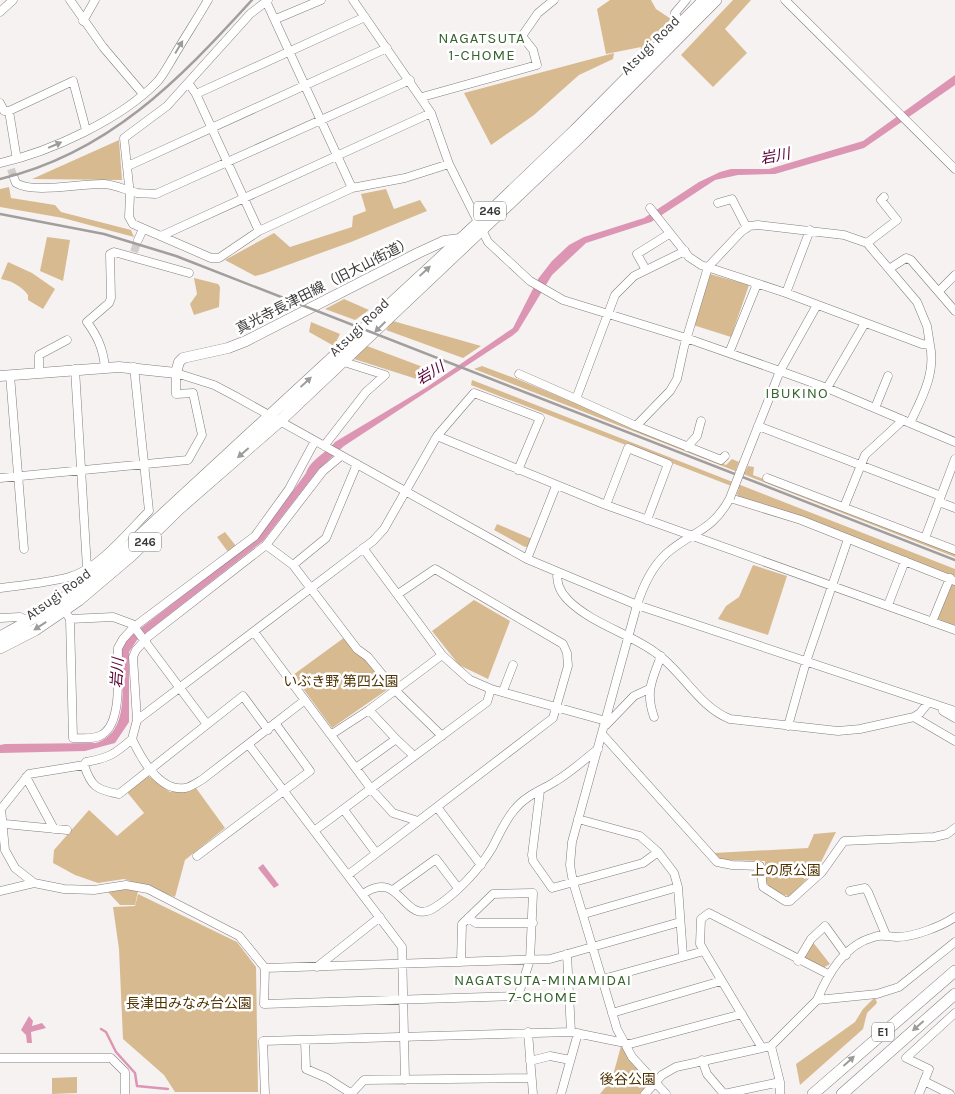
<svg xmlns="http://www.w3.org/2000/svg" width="955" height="1094" font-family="Karla,'Noto Sans JP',sans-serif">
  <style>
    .green { fill: #d8ba90 }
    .water { fill: #dd95b4 }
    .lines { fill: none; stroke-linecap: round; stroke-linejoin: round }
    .stream { stroke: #dd95b4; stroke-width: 2.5 }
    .minor-tunnel { stroke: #d1cdcc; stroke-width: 8; stroke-dasharray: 8 4; stroke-linecap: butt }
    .minor-casing { stroke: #827e7d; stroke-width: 9 }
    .major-casing { stroke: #827e7d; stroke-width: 11 }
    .highway-casing { stroke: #827e7d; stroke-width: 12 }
    .minor { stroke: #fff; stroke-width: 8 }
    .major { stroke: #fff; stroke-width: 10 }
    .highway { stroke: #fff; stroke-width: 11 }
    .rail { stroke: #a19e9d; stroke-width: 2.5 }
    .minor-bridge-casing { stroke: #827e7d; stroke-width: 9; stroke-linecap: butt }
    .minor-bridge { stroke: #fff; stroke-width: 8 }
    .oneway { fill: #9d9c9c }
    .labels { text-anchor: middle; stroke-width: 5; stroke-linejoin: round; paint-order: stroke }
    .shield { fill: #fff; stroke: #767574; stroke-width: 1 }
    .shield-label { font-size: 12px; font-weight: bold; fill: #3b3a39 }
    .street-label { font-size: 14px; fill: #3b3a39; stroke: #fff }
    .park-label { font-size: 14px; fill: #4f3300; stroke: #fff }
    .neighbourhood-label { font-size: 15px; letter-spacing: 1px; fill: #37652d; stroke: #fff }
    .water-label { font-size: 15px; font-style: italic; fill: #590336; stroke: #fff }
  </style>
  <rect width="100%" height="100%" fill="#f6f2f1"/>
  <path class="green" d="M610,0H651L656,9L671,19L647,45L639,59L641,47L606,54L597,9Z
    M733,0H751L725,29L747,53L713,87L681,55Z
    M614,53L613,59L579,75L534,115L491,145L464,93Z
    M119,140L122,180L32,179Z
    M9,187L11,198L55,205L61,212L131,230L134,237L63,218L0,207V189Z
    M386,189L394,209L420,200L427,211L351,242L263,274L255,276L225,260L274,233L290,247L352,227L353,216L366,211L361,194Z
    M47,237L70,240L63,281L40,271Z
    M8,262L32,273L55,289L43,309L28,300V295C21,286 12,281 1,279Z
    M710,274L749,285L731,337L693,325L706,276Z
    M194,278L218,284L220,287L219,307L194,315L190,304L197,294Z
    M344,299L369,310L355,320L325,309Z
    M393,321L481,346L463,358L386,330Z
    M311,322L340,334L334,346L309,332Z
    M367,346L439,373L426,382L354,359Z
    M482,366L517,379L726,465L732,459L739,462L736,469L745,472L748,466L754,467L753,475L955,554V557L474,369Z
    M472,380L955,569V577L738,497L737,493L739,489L471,385Z
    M497,524L532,539L529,546L525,547L494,530Z
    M225,532L236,546L228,552L217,537Z
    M753,565L787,576L768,635L718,619L726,606L739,597Z
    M951,583H955V627L938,621L937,617Z
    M474,600L510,621L488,679L459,665L432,631Z
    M345,637L368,659L391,687L332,728L293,675Z
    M146,774L170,792L196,788L225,828L185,860L175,897L124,879L98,883L75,875L53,863L54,850L89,810L117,836L144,813L127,792Z
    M836,832L818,868L790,896C784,896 768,888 766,882C764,876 765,867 765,861L722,860L714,853L808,848L814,834Z
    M124,889L138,891L135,905H120L107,891Z
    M138,894L237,942L256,967L258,1092H175L164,1075L123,1039L119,949L113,907L135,906Z
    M812,941L830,964L823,968L803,959Z
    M875,997L877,1003L867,1013L863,1029L800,1085L796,1064L855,1022L863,1009Z
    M621,1046L650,1082L640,1094H600L612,1079Z
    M77,1077V1093L52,1094V1078Z"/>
  <path class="water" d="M955,75V85L864,148L775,174L738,175L715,180L651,222L586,243L552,275L518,331L512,336L344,446L319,469L263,541L137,640L129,652V722L115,743L85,751L0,753V745L5,744L96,743C132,732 121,681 121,651L124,641L259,537L306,473C310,460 326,453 335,442L427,387L513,328L538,279L552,261L569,245L584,237L644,218L699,182L720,172L731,169H769L863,141Z
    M263,864L279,885L274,888L258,868Z
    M29,1016L33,1021L32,1026L42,1023L46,1028L31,1032L32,1043H27L26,1035L21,1030Z"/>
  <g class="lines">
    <path class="stream" d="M101,1029L106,1032L116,1052L135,1073L137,1086L168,1089"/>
    <path class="minor-tunnel" d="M11,169L14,178
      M134,252L138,240"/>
    <defs>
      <path id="minor" d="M70,0L103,47L143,94
        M268,0L250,14L167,106L124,138L130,195L129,217L133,224L211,258H219L259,231L352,188L405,178L449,164
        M353,0L431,113L449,164L488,242L530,281L563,300L686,338L780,371L827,388L955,442
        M785,0L955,169
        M266,1L352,188
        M0,12L13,0
        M276,19L321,0
        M83,21L95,0
        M680,25L675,13L686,0
        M189,84L196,94L259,231
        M196,94L365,17
        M422,97L537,65L533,50L522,36L538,13L554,0
        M0,103L4,111H9L73,81L86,130
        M9,111L16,154
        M0,163C50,152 122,119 158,81C164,74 169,64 174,56C185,37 197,19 208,0
        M128,166L387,48
        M14,178L16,183C33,194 82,183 104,184C117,185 125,190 137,193C143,194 150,193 156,194L410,80
        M718,203L732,199L747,228
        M650,208L689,257L701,265L786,293L922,344L930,345C936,373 922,398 910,423
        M161,236L431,113
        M138,240L143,229
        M867,243L897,220L881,200L884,197
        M889,269L906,258L911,260L955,311
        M646,270L637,254L669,234
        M939,291L955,275
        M786,293L810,230
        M729,353L757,284
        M105,367C103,349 98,337 87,322L109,303L111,298L110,254L114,252L189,273
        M75,369L87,568
        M39,372V355L67,340
        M519,374L576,399L615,295L634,276L685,251
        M10,375L24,549
        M827,388L865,323
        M576,399L636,426L670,391L677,379L684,347L708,267L741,232L749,226L758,225L844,235L867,243L917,302L927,326L930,345
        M875,408L888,376
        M636,426L721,460L725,456
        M758,426L941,496
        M437,436L606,505L955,630
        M324,446L366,392L385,375L344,362
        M687,447L697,436L701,421
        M744,462L780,371L817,305
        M0,478L188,460L202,435L193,393L176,394V373L214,385L233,395L527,559L637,605L955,711
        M767,478L955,550
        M939,502L955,508
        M606,505L628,448L668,464L647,520
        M844,507L865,455L903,420
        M925,538L955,459
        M266,545L293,565L357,649L368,657L395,690L442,736
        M363,548L442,655L470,680L491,689L606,721
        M527,559L556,486
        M293,565L326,538L357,464
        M557,572C557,583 559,591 568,600C592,624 629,633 656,653C683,672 699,707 730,719L838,731L860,729L914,717L920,713L928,703
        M0,588C23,585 47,583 69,577C99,569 128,532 149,511L134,367
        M888,605L905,561
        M64,610L70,619L73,738C82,738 95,740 103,734C123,721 117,670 118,648L123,639L134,627L255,536L289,489L315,441
        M0,618L20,617L29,621
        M70,619L113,617L132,624L206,723
        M932,622L950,578
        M254,632L372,790L393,813L418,821
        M503,691L513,665
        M305,700L203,779C198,782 191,787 185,788C159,792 141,758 132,739L137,720L133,657L136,650L149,636L266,545L323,471L341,456
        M943,711L955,718
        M654,717C645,692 652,680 661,656
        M914,717L955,741
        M137,720L373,541L384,529L437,436L474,393L540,418L518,470
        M606,725L634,696L649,689
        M788,726L806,662L848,539
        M332,734L369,710L442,655
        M602,734L717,862L732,865L760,866L763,887L785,901H790L822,872L844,841L934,837L947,834L955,828
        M132,739C115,754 109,758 86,762L84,765L29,774L1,809L5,850L15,868L34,883L64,889L94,890L126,885L148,889L239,936L265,968L550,959L680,922
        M396,739L414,756
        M249,745L402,947L405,1080
        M84,765C91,786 96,790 119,794L243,696L268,730
        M356,768L396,739L369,710
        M26,777L54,829
        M540,791L532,855L533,861L552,888L643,863L658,852
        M437,807L481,865
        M344,810L376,853
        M578,819L640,836L658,852L674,873L678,887L683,956
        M0,826L5,824L67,830
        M314,831L487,702L491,689
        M197,856L310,771L275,723
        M348,875L553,718L568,666L567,653L563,644L435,569L398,594
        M393,890L436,859L458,888
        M0,891L34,883
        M850,891L865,888L868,892L886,935
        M363,894C401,867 403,927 434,908C456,894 479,870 492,848C499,835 505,820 515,809C525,796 542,790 556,781C571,772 584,760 598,749
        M584,914L678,887
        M468,918L476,923H533
        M704,951L700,944L701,919L709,913L828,974
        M567,954L571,1032
        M798,961L811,939L825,926L846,955
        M317,967L380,917
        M265,968L264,1004L518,996L530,960L533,893L493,894L462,924L461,962
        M603,979L704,951L762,1048
        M817,1000C828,974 844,945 874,937C882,934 889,937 897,937C914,937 942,926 955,917
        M612,1013L721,981
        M528,1032L533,1094
        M305,1040L306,1069L327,1078L352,1094
        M771,1046L780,1082V1094
        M0,1058H111L125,1072V1094
        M702,1060L707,1074L724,1094
        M530,1061L550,1056L570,1060
        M924,1081L950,1094
        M265,1094L263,1041L571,1032L630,1044L742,1014
        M351,1094L364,1080L531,1078
        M561,1094L578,1033
        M645,1094L662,1075L676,1067L771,1046L817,1000L877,994L899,987L955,942
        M666,1094L632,1057L617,1029L573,882L570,865L572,842L637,605C643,586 651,568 666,554C692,531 712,532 730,498L801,520L955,581
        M724,1094L780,1082
        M919,1094L929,1069L906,1058L955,1013"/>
      <path id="major" d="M0,376L119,367L176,373L179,362L183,358L228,348L246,341L418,253L444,241L460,239"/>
      <path id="highway" d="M0,637C45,613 86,584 124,550L479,222L575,130L704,0
        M0,648L35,630L79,600L131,556L179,509L280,421L581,136L716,0
        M813,1094L955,971
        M842,1094L955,994"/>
    </defs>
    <use href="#minor" class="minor-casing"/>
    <use href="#major" class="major-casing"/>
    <use href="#highway" class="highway-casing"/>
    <use href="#minor" class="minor"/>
    <use href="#major" class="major"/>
    <use href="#highway" class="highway"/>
    <path class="rail" d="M0,179C109,153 179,80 252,0
      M0,214L104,234L176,256L955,560"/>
    <defs>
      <path id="minor-bridge" d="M730,498L744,462"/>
    </defs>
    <use href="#minor-bridge" class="minor-bridge-casing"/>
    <use href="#minor-bridge" class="minor-bridge"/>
  </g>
  <defs><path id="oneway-solid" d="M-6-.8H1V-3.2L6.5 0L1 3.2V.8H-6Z" transform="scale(1.25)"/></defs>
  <g class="oneway">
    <use href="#oneway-solid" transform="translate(179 47) rotate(-59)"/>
    <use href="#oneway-solid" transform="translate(55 145) rotate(-23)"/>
    <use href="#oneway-solid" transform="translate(425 271) rotate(-43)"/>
    <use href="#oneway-solid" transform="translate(380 327) rotate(136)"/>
    <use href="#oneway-solid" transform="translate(306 382) rotate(-43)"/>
    <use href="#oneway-solid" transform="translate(243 453) rotate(139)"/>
    <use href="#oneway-solid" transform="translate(40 626) rotate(147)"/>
    <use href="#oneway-solid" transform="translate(918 1026) rotate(139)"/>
    <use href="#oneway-solid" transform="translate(849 1061) rotate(-42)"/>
  </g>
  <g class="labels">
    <g class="shield">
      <rect x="474" y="201.5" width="32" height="19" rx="4"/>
      <rect x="129" y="532.5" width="32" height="19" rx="4"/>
      <rect x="872" y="1022.5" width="22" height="19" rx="4"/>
    </g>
    <g class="shield-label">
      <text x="490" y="215">246</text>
      <text x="145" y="546">246</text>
      <text x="883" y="1036">E1</text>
    </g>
    <g class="street-label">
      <text transform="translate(650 45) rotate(-45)" y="5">Atsugi Road</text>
      <text transform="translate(324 285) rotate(-27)" y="5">真光寺長津田線（旧大山街道）</text>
      <text transform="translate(359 327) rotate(-44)" y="5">Atsugi Road</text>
      <text transform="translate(58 594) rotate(-36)" y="5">Atsugi Road</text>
    </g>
    <g class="park-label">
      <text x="341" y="686">いぶき野 第四公園</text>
      <text x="786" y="875">上の原公園</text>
      <text x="189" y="1008">長津田みなみ台公園</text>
      <text x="628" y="1084">後谷公園</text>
    </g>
    <g class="neighbourhood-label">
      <text x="482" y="43">NAGATSUTA<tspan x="482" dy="17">1-CHOME</tspan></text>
      <text x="797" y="398">IBUKINO</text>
      <text x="543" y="985">NAGATSUTA-MINAMIDAI<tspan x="543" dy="17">7-CHOME</tspan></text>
    </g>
    <g class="water-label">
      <text transform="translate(775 156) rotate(-11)" y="5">岩川</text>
      <text transform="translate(430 373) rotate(-31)" y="5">岩川</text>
      <text transform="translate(117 673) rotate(-86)" y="5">岩川</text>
    </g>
  </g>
</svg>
